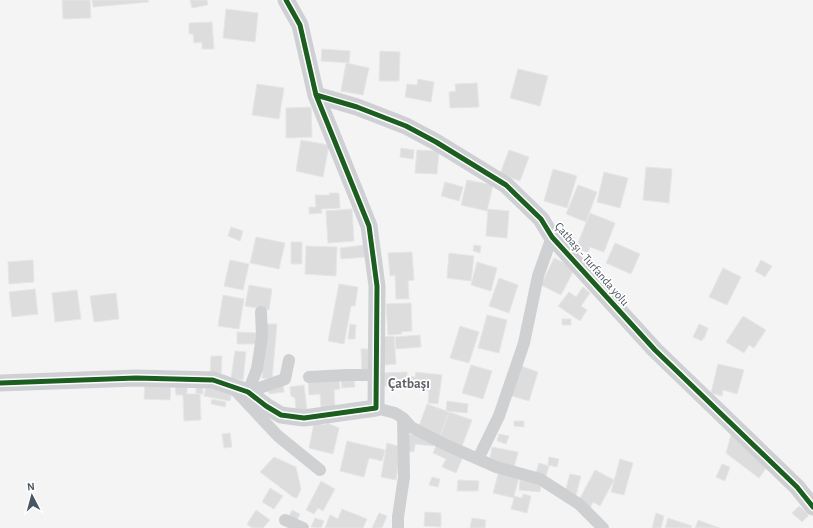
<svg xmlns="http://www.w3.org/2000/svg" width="813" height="528" font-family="'Alegreya Sans',sans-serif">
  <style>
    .building { fill: #ddddde; stroke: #e5e6e7 }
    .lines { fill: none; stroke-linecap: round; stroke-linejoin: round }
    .street { stroke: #ced0d2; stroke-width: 12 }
    .secondary { stroke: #ced0d4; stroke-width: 17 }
    .cycleway-casing { stroke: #fff; stroke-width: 8 }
    .cycleway { stroke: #1b5e20; stroke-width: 5 }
    .labels { text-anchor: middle; stroke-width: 3.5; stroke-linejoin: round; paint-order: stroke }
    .street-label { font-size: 12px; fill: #4a5661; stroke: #fff }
    .quarter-label { font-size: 14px; font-weight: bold; fill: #5f6368; stroke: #fff }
  </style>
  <rect width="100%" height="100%" fill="#f4f4f4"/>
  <path class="building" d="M62,0H90L91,18L63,19Z
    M92,0H148L149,2L93,7Z
    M190,0H207L208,5L192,8Z
    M226,9L258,13L255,42L223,38Z
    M212,22L214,49H202V42L194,43L193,34H189V23Z
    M322,49L350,51L349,63L321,61Z
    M380,51L400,52L399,81H379Z
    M346,63L369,68L363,95L341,91Z
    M518,69L548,76L540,106L510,98Z
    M418,79L434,82L431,102L405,97L407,84L417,85Z
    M477,83L479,107L450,108L449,92L456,91L455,84Z
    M257,84L284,88L279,119L252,115Z
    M311,107L312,137L286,138V108Z
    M301,140L329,145L323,177L296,171Z
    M401,148L414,150L413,159L400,157Z
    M417,150L439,151L437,174L415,173Z
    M509,150L529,157L520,181L500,174Z
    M646,167L672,169L669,203L643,200Z
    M553,169L577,176L567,208L544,201Z
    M604,172L628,178L620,208L597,202Z
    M467,180L493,185L487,211L461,205Z
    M445,182L463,187L459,201L441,196Z
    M578,185L597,192L586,222L566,214Z
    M329,193H339L340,208L321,209L322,213L309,214V207H316L315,195H330Z
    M352,209L354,241L328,243L326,211Z
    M488,209L509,211L507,238L486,236Z
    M590,213L615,223L604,252L590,247L588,253L576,248Z
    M231,227L243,231L240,241L228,236Z
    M256,237L285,243L279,269L250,263Z
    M291,242H302V264H291Z
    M615,243L640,254L631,274L606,263Z
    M365,245L366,257L341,259L340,248Z
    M474,245L481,246L480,253L473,251Z
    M306,246L337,247L336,276L305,274Z
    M412,252L414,280L408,281L409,299H396L395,275L390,276L388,253Z
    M449,253L474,256L471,281L447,278Z
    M554,258L575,268L561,295L541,285Z
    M33,260L34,282L9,284L8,262Z
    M230,260L249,264L243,290L224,286Z
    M761,260L772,266L765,277L755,271Z
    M477,262L497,268L491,291L471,285Z
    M723,268L741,277L727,305L709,297Z
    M499,278L518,285L509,313L489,306Z
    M339,284L358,287L355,306H351L344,344L328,341Z
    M249,285L272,289L269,310L245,306Z
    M583,287L590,293L581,306L587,310L580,321L558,306L569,292L576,297Z
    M35,289L38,314L12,317L9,292Z
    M77,290L81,319L55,322L52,293Z
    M116,293L119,319L94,322L90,296Z
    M223,295L244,299L239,329L218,326Z
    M411,303L412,331L401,332L402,334L388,335L386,304Z
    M487,315L507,320L499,353L478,348Z
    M743,316L766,330L754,348L749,345L744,353L726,342Z
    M562,319H571V325H562Z
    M266,324H277L272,379L262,378Z
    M350,324L356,325L355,339H348Z
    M699,324L708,328L704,339L703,338L702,341L693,337Z
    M460,326L479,332L469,363L450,358Z
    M237,332L257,333V344H237Z
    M420,335L421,347L396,349L395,337Z
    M394,336L396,364L385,365L382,337Z
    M361,349H373L374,372L362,373Z
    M235,351L246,352L243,380L231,378Z
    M211,356H222L221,379L210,378Z
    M718,364L744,370L737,394L723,390L722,396L711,393Z
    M471,365L492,371L483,399L462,393Z
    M518,365L538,372L529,401L509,395Z
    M407,372V386H383V373Z
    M416,372L442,375L438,404L428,403L429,391L407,388L408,376L415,377Z
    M354,376L355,387L342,388L341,377Z
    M339,378L340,389L334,390L335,407L321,408L320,394L309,395L308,380Z
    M145,383L171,385L170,400L144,399Z
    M187,385V394H200L201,420L184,421L183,395H176L175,386Z
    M196,385H203V394H196Z
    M283,385L284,392L269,394L268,387Z
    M304,385L307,410L296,411L295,398L291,396L290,387Z
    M206,387L232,392L230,401L204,396Z
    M212,399L226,402L225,407L211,404Z
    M447,401L468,404L467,413L446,411Z
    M427,404L449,412L440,437L418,429Z
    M449,412L472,420L462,446L440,437Z
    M514,421H524V427L514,426Z
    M314,423L325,425L327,423L339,428L333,454L309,448Z
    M230,433L232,447L224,448L222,434Z
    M406,434L423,436L434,439L433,446L415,444L414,452L404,451Z
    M499,434L509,436L506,444L497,441Z
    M731,435L769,464L759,478L726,453Z
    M347,441L385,450L382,461L369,458L364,477L340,471Z
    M387,443L401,447L396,480L381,477Z
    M437,443L464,454L456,473L442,467L446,459L433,453Z
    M492,447L518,452L514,468L489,463Z
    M274,457L296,467L301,489L297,498L293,497L260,472Z
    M549,457L559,459L557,467L548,465Z
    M620,459L633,463L624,495L611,492Z
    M539,463L549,466L545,479L535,476Z
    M722,464L730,467L725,481L716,477Z
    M595,470L614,480L600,506L593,502L590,508L578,502Z
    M499,471L519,477L514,496L522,498L523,494L531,496L527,513L511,509L514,498L493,493Z
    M570,474L581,476L576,495L565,492Z
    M432,477L440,479L438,487L429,485Z
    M458,480L479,481L478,491H457Z
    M520,480L541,482L540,492L519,490Z
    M321,481L335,489L323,511L318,508L314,514L306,510Z
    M270,488L283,496L274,509L262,502Z
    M799,506L809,515L802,522L792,513Z
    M342,509L367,519L363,528H325L330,515L338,519Z
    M256,510L270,520L263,528H252L247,524Z
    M292,510L300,514L296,522L288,518Z
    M425,512L441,513V527L424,526Z
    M379,513L387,516L382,528H372Z
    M656,513L664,516L661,528H652Z
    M315,518L324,521L321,528L311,527Z
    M472,518L486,520L485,528H470Z
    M668,518L692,526L691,528H665Z
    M698,520L720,528H695Z"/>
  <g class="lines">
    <path class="street" d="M309,377L346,375H372L377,374
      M234,389L278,436L320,470
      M248,392L257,369L262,337L261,312
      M248,392L285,379L289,360
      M376,408L395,413L403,418L411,427L444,444L478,459L496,467L540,479L579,504L603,528
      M478,459L499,416L524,343L538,276L552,237
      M285,520L303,528
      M398,528V517L404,477L403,418"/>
    <path class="secondary" d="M316,95L357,107L406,126L436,142L506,185L541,219L552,237L655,350L797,487L813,507
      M0,383L136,378L213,380L248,392L266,406L281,415L304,418L376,408L377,286L369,226L316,95L300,25L286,0"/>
    <defs>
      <path id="cycleway" d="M316,95L357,107L406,126L436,142L506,185L541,219L552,237L655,350L797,487L813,507
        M0,383L136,378L213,380L248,392L266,406L281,415L304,418L376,408L377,286L369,226L316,95L300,25L286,0"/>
    </defs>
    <use href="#cycleway" class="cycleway-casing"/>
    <use href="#cycleway" class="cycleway"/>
  </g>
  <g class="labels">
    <g class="street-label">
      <text transform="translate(592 264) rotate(49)" y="4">Çatbaşı - Turfanda yolu</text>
    </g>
    <g class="quarter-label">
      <text x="409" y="388">Çatbaşı</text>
    </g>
  </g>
  <g transform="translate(32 496) rotate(354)" stroke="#ffffff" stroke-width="3" paint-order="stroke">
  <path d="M0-3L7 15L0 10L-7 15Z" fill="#4a5661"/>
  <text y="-6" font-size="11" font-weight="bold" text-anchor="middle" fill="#4a5661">N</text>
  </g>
</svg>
